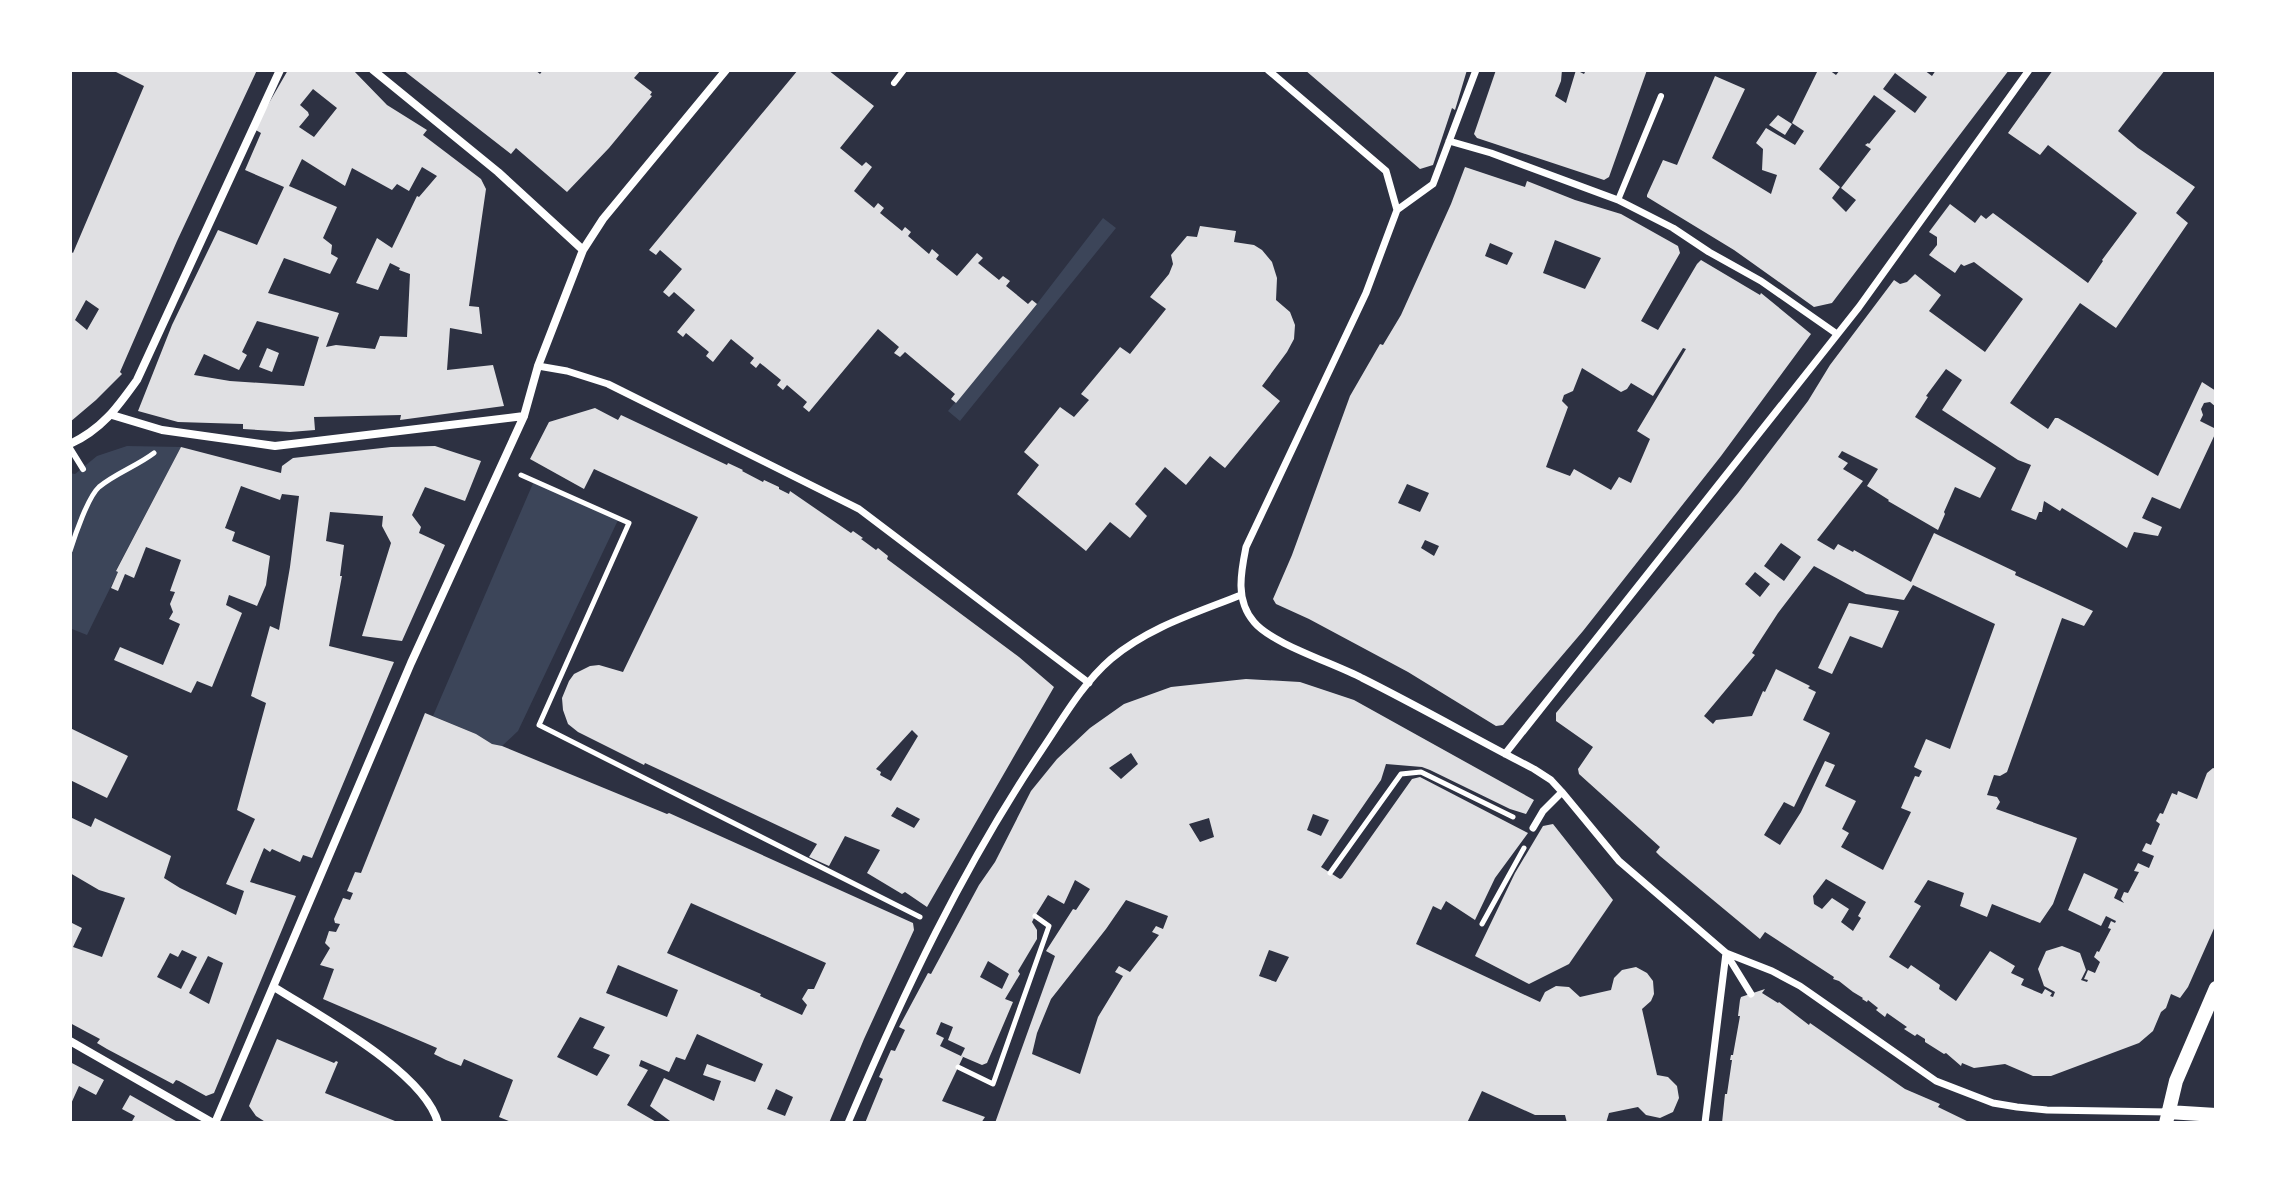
<svg xmlns="http://www.w3.org/2000/svg" width="2286" height="1193" font-family="'Work Sans',sans-serif">
  <style>
    .green { fill: #3c4559 }
    .building { fill: #e0e0e3; fill-rule: evenodd }
    .lines { fill: none; stroke-linecap: round; stroke-linejoin: round }
    .path { stroke: #fff; stroke-width: 5 }
    .service { stroke: #fff; stroke-width: 6 }
    .pedestrian { stroke: #fff; stroke-width: 7 }
    .minor { stroke: #fff; stroke-width: 8 }
    .tertiary { stroke: #fff; stroke-width: 14 }
  </style>
  <rect width="100%" height="100%" fill="#2d3142"/>
  <path class="green" d="M1103,218L1116,228L960,421L948,411L1033,309Z
    M127,446L181,447L116,570L118,572L87,635L72,629L70,633V473L75,474L97,456Z
    M534,481L619,518L518,731L502,746L492,744L476,734L433,716Z"/>
  <path class="building" d="M112,70H257L177,241L120,372L122,374L96,400L70,422V251L73,253L144,86ZM86,300L99,309L87,330L75,320Z
    M288,70H353L387,105L427,130L423,135L481,179L486,189L469,306L479,307L482,334L450,328L447,370L493,365L504,406L400,420L401,415L314,417L315,430L290,432L243,429V424L178,422L138,411L172,325L218,230L257,245L284,187L245,170L261,133L254,129ZM313,89L337,108L314,137L299,127L309,115L308,112L300,105ZM302,159L345,186L352,168L392,190L397,184L409,191L422,167L437,176L419,197L417,196L392,248L377,238L356,283L378,290L390,263L400,268L399,270L410,274L407,337L380,336L375,349L336,345L326,347L339,313L268,293L284,258L330,274L338,258L331,254L332,245L323,238L337,207L289,186ZM257,321L319,337L304,386L230,381L194,375L204,354L239,370L247,355L242,352Z
    M403,70H535L540,74L543,70H641L634,78L652,92L650,95L652,96L609,148L567,192L516,148L511,154Z
    M798,70H828L874,106L840,148L862,166L866,162L872,167L854,191L874,208L878,203L884,208L880,213L902,231L905,227L911,232L908,236L929,254L932,249L939,255L936,259L957,276L977,253L983,258L978,263L999,280L1003,276L1010,281L1006,286L1028,304L1032,300L1037,304L956,403L951,399L955,394L905,352L900,357L894,353L899,347L878,329L809,412L803,407L807,402L787,385L783,390L777,385L781,380L760,363L756,368L750,363L754,358L731,339L713,362L706,356L709,352L686,333L683,337L677,332L695,310L674,292L669,297L663,292L682,269L660,250L656,255L649,250Z
    M1305,70H1467L1455,110L1452,108L1433,165L1420,169Z
    M1496,70H1562L1561,81L1555,96L1566,103L1576,70L1584,74L1586,70H1647L1609,177L1604,180L1477,138L1474,134Z
    M1818,70H1829L1836,75L1840,70H1924L1932,76L1936,70H2009L1832,303L1814,307L1734,250L1647,197V195L1663,160L1677,165L1715,76L1745,89L1712,158L1771,194L1777,175L1762,170L1763,149L1756,143L1766,128L1795,145L1804,131L1792,123ZM1895,73L1927,97L1915,113L1883,89ZM1874,95L1896,111L1869,144L1868,143L1865,145L1871,149L1841,188L1856,200L1846,212L1832,198L1840,187L1819,169Z
    M2053,70H2165L2118,131L2138,148L2195,187L2176,213L2188,223L2116,328L2080,303L2010,403L2048,429L2055,418H2058L2158,476L2202,382L2216,391V407L2210,402L2204,403L2201,409L2203,415L2200,421L2216,429V432L2180,509L2152,497L2142,518L2162,527L2158,536L2134,532L2127,548L2062,508L2060,511L2044,501L2042,512H2039L2036,520L2011,510L2031,465L2018,460L1942,410L1962,380L1946,369L1926,396L1928,397L1915,417L1996,468L1980,498L1955,487L1944,512L1945,514L1938,530L1888,501L1889,500L1867,486L1878,469L1842,451L1838,457L1848,463L1843,469L1863,481L1817,540L1834,550L1838,544L1853,552L1854,550L1911,582L1934,533L2016,572L2015,575L2093,611L2084,626L2062,618L2007,772L2000,776L1994,775L1987,795L1997,797L2000,802L1996,809L2077,838L2053,904L2040,923L1992,904L1987,917L1960,906L1964,893L1928,880L1914,902L1921,906L1889,957L1908,969L1911,965L1940,985L1939,989L1956,1001L1990,951L2015,966L2011,973L2024,979L2021,985L2042,994L2045,989L2052,993L2050,996L2053,997L2055,992L2044,986L2038,969L2046,951L2062,946L2080,953L2086,970L2081,980L2087,982L2088,980L2084,979L2088,970L2095,973L2100,962L2094,957L2097,951L2099,952L2111,929L2108,928L2111,921L2115,923L2116,921L2106,916L2101,926L2068,910L2084,873L2118,889L2114,898L2124,903L2121,899L2124,892L2128,893L2139,872L2134,871L2138,863L2149,868L2154,856L2142,851L2146,843L2151,845L2160,824L2156,821L2160,813L2163,814L2172,793L2177,795L2178,791L2197,799L2207,773L2213,768L2216,769V924L2188,987L2180,998L2171,994L2166,1008L2161,1012L2153,1031L2139,1043L2051,1076H2033L2005,1064L1974,1068L1962,1063L1961,1066L1946,1053L1944,1054L1925,1042V1039L1917,1034L1915,1036L1904,1029L1907,1027L1887,1013L1885,1017L1876,1010L1878,1008L1868,1000L1867,1002L1862,999L1863,998L1853,992L1839,981L1833,979L1834,977L1765,932L1760,939L1660,856L1656,852L1660,847L1579,774L1578,769L1593,747L1556,721V713L1738,493L1808,401L1830,365L1894,280L1900,284L1907,282L1915,274L1941,295L1929,311L1985,352L2023,299L1974,262L1964,266L1961,264L1955,273L1929,255L1937,245V237L1929,232L1950,204L1975,223L1981,215L1986,219L1993,213L2088,283L2103,261L2102,260L2137,213L2048,145L2040,155L2008,133ZM1781,543L1801,557L1784,581L1764,566ZM1814,566L1866,594L1904,600L1913,585L1995,624L1950,749L1926,739L1914,767L1922,771L1919,777L1915,776L1901,808L1911,812L1883,870L1841,847L1849,833L1842,829L1856,801L1825,786L1835,765L1825,761L1801,812L1780,845L1764,835L1784,802L1794,807L1830,733L1803,720L1816,692L1808,688L1810,686L1776,669L1765,692L1763,691L1752,716L1716,720L1713,724L1704,716L1755,655L1752,653L1778,613ZM1755,572L1770,584L1760,597L1745,584ZM1826,879L1866,902L1858,916L1861,918L1853,931L1841,922L1849,909L1832,898L1822,909L1814,904L1813,896Z
    M1778,115L1792,124L1785,135L1769,125Z
    M1465,167L1525,187L1527,181L1575,200L1621,214L1678,246L1680,253L1641,321L1658,330L1697,264L1701,260L1760,295L1761,293L1811,334L1721,456L1583,631L1503,725L1496,726L1408,672L1309,619L1276,604L1273,599L1292,555L1350,396L1380,344L1383,345L1401,315L1451,204ZM1555,240L1601,258L1585,289L1543,273ZM1490,243L1513,253L1507,265L1485,256ZM1683,348L1686,349L1637,431L1650,439L1631,483L1619,477L1611,490L1574,469L1570,476L1546,467L1568,407L1562,401L1564,395L1573,391L1582,368L1621,392L1627,389L1631,383L1653,396ZM1407,484L1429,493L1420,512L1398,503ZM1425,540L1439,546L1434,556L1421,548Z
    M1200,226L1236,231L1234,242L1254,245L1262,250L1272,262L1277,278L1276,300L1290,312L1295,325L1294,339L1287,352L1262,386L1280,401L1225,468L1210,456L1186,485L1165,467L1135,504L1147,516L1130,538L1110,522L1086,551L1017,494L1039,465L1024,452L1060,407L1074,417L1089,400L1081,394L1120,347L1130,354L1166,309L1150,297L1169,274L1173,264L1171,255L1187,236L1197,237Z
    M267,348L279,353L272,372L259,367Z
    M595,408L618,420L621,415L727,465L728,463L743,470L742,471L763,482L764,480L779,487V489L789,494L790,491L851,533L853,531L863,538L861,539L876,550L878,548L888,556L887,559L1019,657L1054,687L927,907L905,892L902,894L867,873L880,850L845,836L829,866L809,857L817,844L673,776L645,763L644,765L578,732L568,724L563,710L562,698L569,681L574,674L590,666L599,665L623,672L698,517L594,469L584,489L530,459L549,422ZM912,730L918,736L891,781L880,775L881,772L876,769ZM897,807L920,819L914,828L891,816Z
    M435,446L481,461L465,501L425,487L412,515L421,527L419,533L445,545L402,641L362,636L391,543L382,526L383,516L330,512L326,541L344,545L340,576H342L329,646L394,662L312,858L303,855L300,862L272,849L270,852L264,848L250,882L296,896L214,1093L206,1096L179,1081L176,1080L173,1084L107,1049L97,1043L100,1039L70,1023V922L82,928L73,947L102,957L125,898L99,890L70,873V817L91,827L95,818L171,856L164,878L180,888L236,915L244,891L226,884L255,819L237,810L266,703L251,696L270,626L279,630L290,567L299,496L282,494L280,500L241,486L225,528L235,532L232,541L270,556L266,585L257,606L229,595L226,605L242,613L212,687L197,681L191,693L114,660L120,647L163,665L180,624L169,619L173,612L170,604L175,592L170,591L181,560L146,547L134,578L125,574L118,591L111,588L118,572L116,571L181,447L281,473L282,466L293,458L391,447ZM182,950L197,957L181,989L157,977L170,953L178,957ZM208,956L223,963L209,1004L189,993Z
    M1849,603L1899,611L1882,648L1850,636L1832,674L1818,668Z
    M1246,679L1300,682L1354,700L1534,800L1526,814L1510,809L1430,770L1422,767L1386,764L1381,780L1321,867L1340,879L1342,878L1412,779L1420,777L1528,833L1495,878L1475,920L1446,901L1441,910L1433,906L1416,944L1540,1002L1545,992L1556,986L1569,987L1580,997L1611,990L1614,978L1622,970L1636,967L1647,973L1653,981L1654,994L1651,1001L1642,1009L1657,1075L1668,1077L1677,1086L1679,1098L1673,1112L1660,1118L1646,1115L1638,1107L1609,1113L1606,1123H1567L1565,1115H1535L1482,1091L1467,1123H995L1055,956L1046,951L1073,909L1076,910L1090,889L1075,880L1064,904L1048,895L1035,916L1032,922L1037,930V939L1018,971L1020,974L1005,999L1013,1002L987,1063L982,1065L961,1056L965,1048L948,1040L953,1027L941,1022L936,1034L944,1038L940,1046L963,1057L942,1101L985,1117L981,1123H865L883,1079L879,1077L891,1050L895,1051L905,1030L899,1027L928,973L931,974L979,885L995,862L1031,791L1057,759L1090,728L1124,704L1171,687ZM1131,753L1138,764L1121,779L1109,768ZM1313,814L1329,820L1321,836L1307,830ZM1209,818L1214,837L1200,842L1189,824ZM1126,900L1168,916L1163,929L1156,926L1152,932L1159,935L1130,972L1119,966L1115,972L1123,976L1098,1017L1080,1074L1032,1054L1037,1033L1051,999L1106,929ZM1269,950L1289,957L1276,982L1259,976ZM988,961L1009,974L1002,989L980,977Z
    M425,713L476,734L492,744L502,746L667,814L669,813L913,923L914,930L864,1039L829,1123H669L670,1121L650,1106L664,1078L714,1101L721,1081L703,1075L707,1064L755,1082L763,1064L697,1034L685,1060L676,1057L669,1072L641,1060L639,1066L648,1070L627,1105L658,1123H514L499,1117L513,1080L464,1059L461,1066L446,1060L434,1054L437,1048L323,999L334,969L320,965L330,948L325,943L329,931L336,932L340,924L335,923L334,919L343,898L350,900L353,893L347,891L355,872L361,873ZM691,903L826,963L814,989H808L802,999L807,1005L802,1015L760,996L761,994L667,953ZM618,965L678,990L667,1017L606,993ZM580,1017L605,1027L593,1048L610,1055L597,1076L557,1057ZM776,1089L793,1097L785,1116L767,1109Z
    M70,728L128,756L107,798L70,780Z
    M1553,824L1613,900L1569,964L1529,984L1475,956L1515,873L1543,826Z
    M1765,989L1762,993L1778,1003L1779,1002L1809,1025L1810,1023L1905,1089L1940,1104L1938,1107L1971,1123H1722L1725,1094H1727L1732,1060H1730L1731,1055H1733L1740,1016H1738L1740,1000L1741,997Z
    M277,1039L334,1063L336,1061L338,1062L325,1093L400,1123H267L256,1116L249,1106Z
    M70,1062L104,1080L96,1095L79,1086L70,1106Z
    M130,1095L174,1120L180,1123H131L135,1116L122,1109Z"/>
  <g class="lines">
    <path class="path" d="M521,475L629,523L539,725L920,917
      M70,551C75,535 88,497 99,487C116,473 137,466 154,453
      M1330,873L1401,774L1421,772L1513,817
      M1482,924L1524,848
      M958,1067L993,1084L1049,926L1035,916"/>
    <path class="service" d="M894,83L904,70
      M1618,200L1661,96
      M70,448L83,469"/>
    <path class="pedestrian" d="M1268,70L1386,171L1397,210L1366,293L1246,547C1241,572 1235,600 1254,622C1272,644 1334,663 1362,678C1420,707 1476,739 1534,769L1551,780L1562,792L1619,861L1726,953L1772,971L1800,986L1936,1081L1993,1103L2017,1107L2047,1110L2168,1112
      M1449,141L1491,153L1618,200L1673,228L1709,252L1761,281L1837,334
      M1397,210L1433,184L1476,70
      M538,366L567,371L608,384L859,509L1089,683
      M1505,754L1859,307L2029,70
      M1533,828L1543,811L1562,792
      M1727,955L1751,994
      M848,1123C903,994 963,867 1041,751C1062,720 1082,684 1111,659C1149,627 1196,613 1241,595
      M1705,1123L1726,953"/>
    <path class="minor" d="M373,70L498,172L583,250
      M112,415L162,430L275,446L524,416
      M70,444C102,429 117,408 137,380L280,70
      M274,987C318,1015 425,1072 438,1123
      M70,1041L213,1123
      M215,1123L411,663L524,416L538,366L583,250L603,219L726,70"/>
    <path class="tertiary" d="M2168,1112L2216,1115
      M2166,1123L2176,1081L2216,988"/>
  </g>
  <rect width="2286" height="1193" fill="none" stroke="#ffffff" stroke-width="144"/>
</svg>
